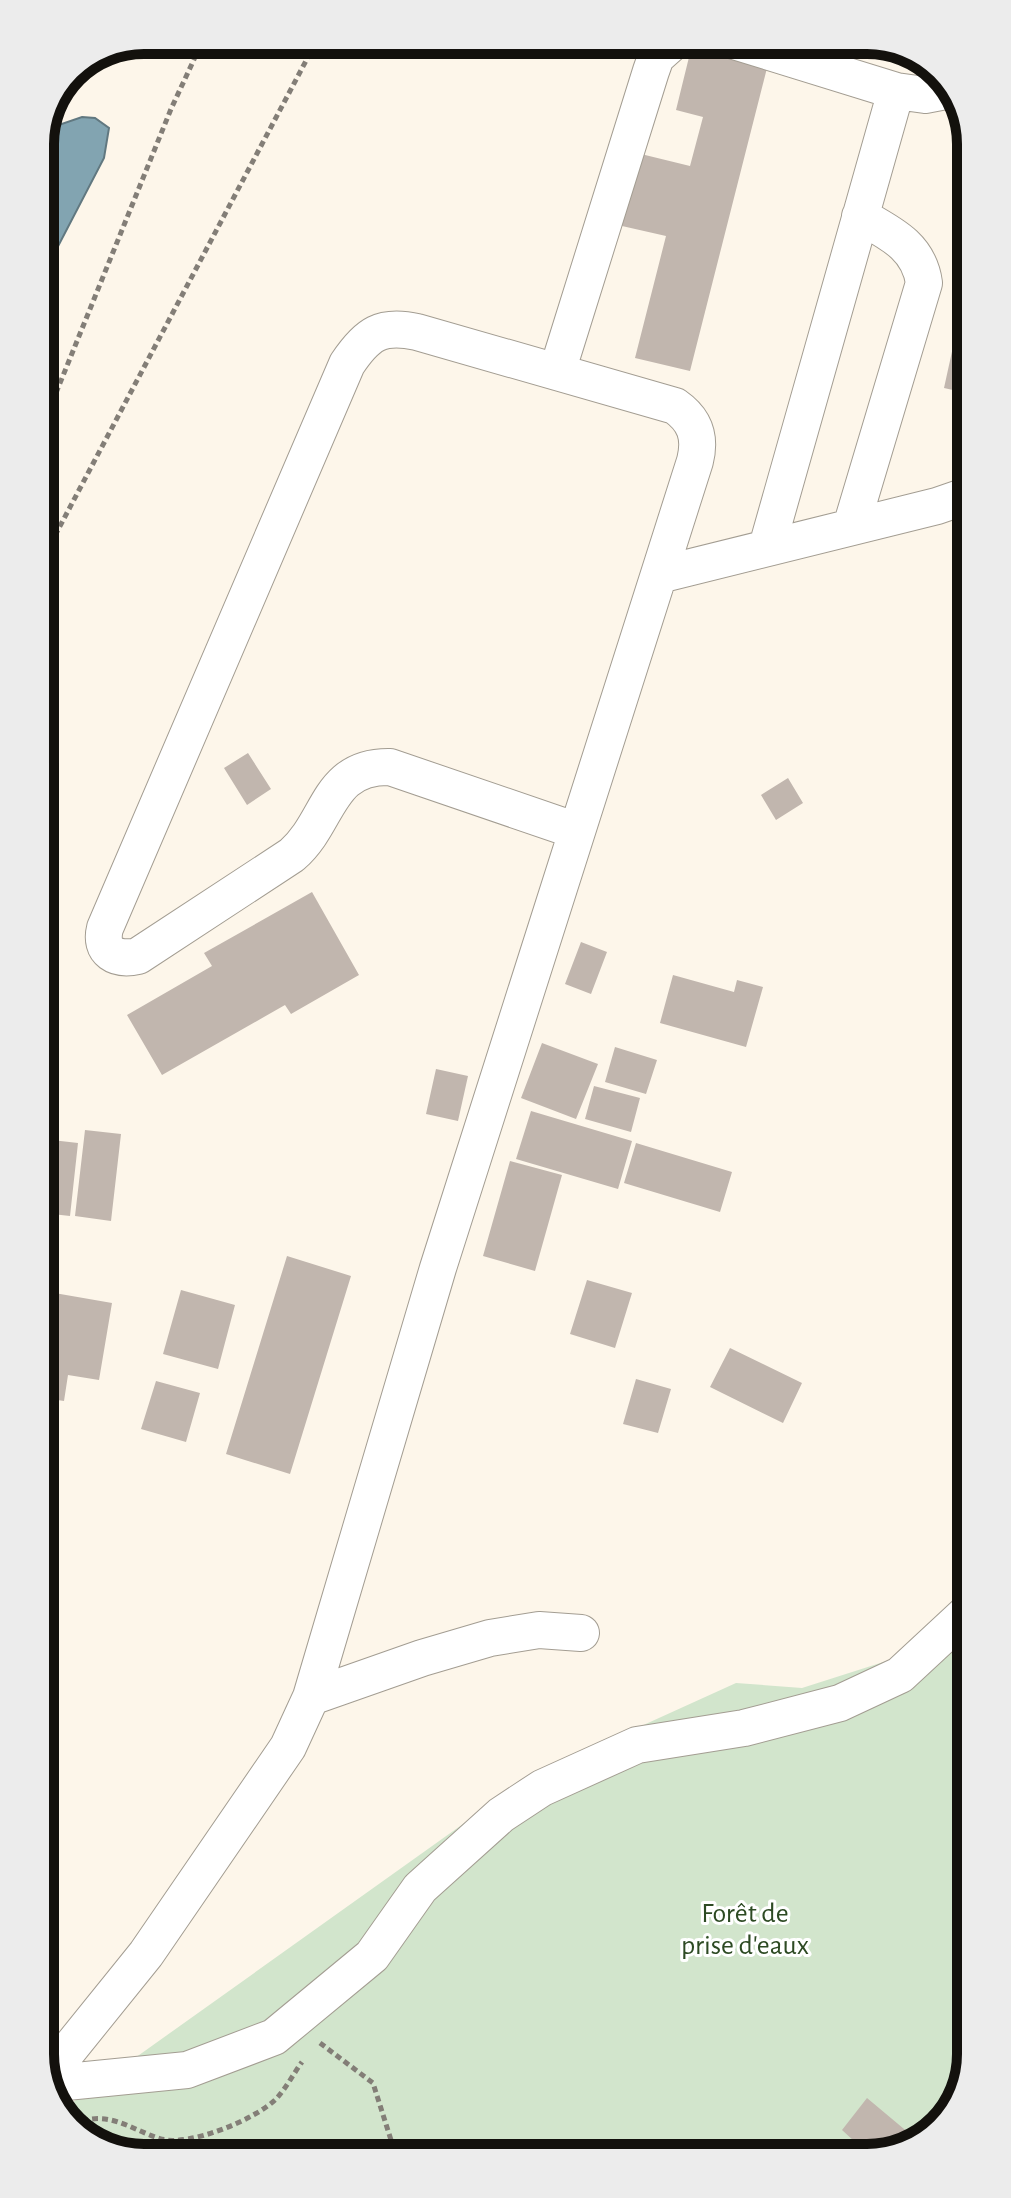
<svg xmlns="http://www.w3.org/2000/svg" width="1011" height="2198" font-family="'Alegreya Sans',sans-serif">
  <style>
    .green { fill: #d2e5cc }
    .water { fill: #82a4b1; stroke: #617880; stroke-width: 2 }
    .building { fill: #c1b6ae }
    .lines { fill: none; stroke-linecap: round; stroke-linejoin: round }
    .minor-casing { stroke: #a39d92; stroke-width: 38 }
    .path { stroke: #837e77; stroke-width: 5; stroke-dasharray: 6 4; stroke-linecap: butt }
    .minor { stroke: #fff; stroke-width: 36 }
    .labels { text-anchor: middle; stroke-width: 6; stroke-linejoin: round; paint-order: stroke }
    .park-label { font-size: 28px; fill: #2d4a23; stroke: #fff }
    .rim { fill: none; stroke: #13110d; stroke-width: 10 }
  </style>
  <rect width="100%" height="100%" fill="#fdf6ea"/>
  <path class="green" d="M970,1627L971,2054L950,2117L901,2152L137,2158L81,2137L62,2110L529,1777L736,1683L802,1688L896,1658Z"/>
  <path class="water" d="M82,117L95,118L109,128L104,158L41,279L40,138L44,130Z"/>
  <path class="building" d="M691,49L767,68L690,371L635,358L666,236L622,226L641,154L690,166L703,117L676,110Z
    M965,292L966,293V393L944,388Z
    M248,753L271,789L247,805L224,768Z
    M788,778L803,803L776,820L761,795Z
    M312,892L359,975L291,1014L285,1005L162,1075L127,1015L212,966L204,953Z
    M581,942L607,952L591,994L565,984Z
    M673,975L734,992L737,980L763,987L746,1047L660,1023Z
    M542,1043L598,1064L576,1119L521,1098Z
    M615,1047L657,1060L646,1094L605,1082Z
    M436,1069L468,1076L458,1121L426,1114Z
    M594,1086L640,1098L631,1132L585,1119Z
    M531,1111L632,1141L618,1189L516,1159Z
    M85,1130L121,1134L111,1221L75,1216Z
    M43,1139L78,1143L70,1216L43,1213Z
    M636,1143L732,1172L720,1212L624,1183Z
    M510,1161L562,1175L535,1271L483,1256Z
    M287,1256L351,1276L290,1474L226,1454Z
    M587,1280L632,1293L615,1348L570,1334Z
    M181,1290L235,1305L218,1369L163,1354Z
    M43,1291L112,1303L99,1380L68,1375L64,1401L44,1398Z
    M730,1348L802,1383L783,1423L710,1387Z
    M636,1379L671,1389L658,1433L623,1424Z
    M156,1381L200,1393L186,1442L141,1429Z
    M867,2098L910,2134L895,2152L867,2153L842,2130Z"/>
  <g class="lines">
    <defs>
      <path id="minor" d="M731,40L896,91L925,95L951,90
        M557,372L651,71L656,57L675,40
        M851,527L924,283C919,246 890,233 860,216
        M767,547L896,91
        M659,575L937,506L966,496
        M311,1697L422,1658L490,1638L539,1630L581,1633
        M46,2078L146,1954L288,1747L311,1697L438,1268L695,461C701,437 695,420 675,406L417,332C381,324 367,334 347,364L105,928C99,952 116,961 138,956L292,855C331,821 326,766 390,767L577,831
        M46,2084L187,2070L274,2037L372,1956L420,1888L501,1815L542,1788L637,1745L744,1728L840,1703L900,1675L970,1610"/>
    </defs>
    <use href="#minor" class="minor-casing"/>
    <path class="path" d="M41,430L171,109L203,40
      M41,562L317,40
      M320,2043L373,2083L396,2156
      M73,2125C107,2108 129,2129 161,2139C189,2147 257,2119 277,2098C286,2088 294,2073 302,2062"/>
    <use href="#minor" class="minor"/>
  </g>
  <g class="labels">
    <g class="park-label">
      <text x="745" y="1922">Forêt de<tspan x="745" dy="32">prise d'eaux</tspan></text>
    </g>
  </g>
  <path d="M0 0H1011V2198H0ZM144 54H867A90 90 0 0 1 957 144V2054A90 90 0 0 1 867 2144H144A90 90 0 0 1 54 2054V144A90 90 0 0 1 144 54Z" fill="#ececec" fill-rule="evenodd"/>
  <path class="rim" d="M144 54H867A90 90 0 0 1 957 144V2054A90 90 0 0 1 867 2144H144A90 90 0 0 1 54 2054V144A90 90 0 0 1 144 54Z"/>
</svg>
